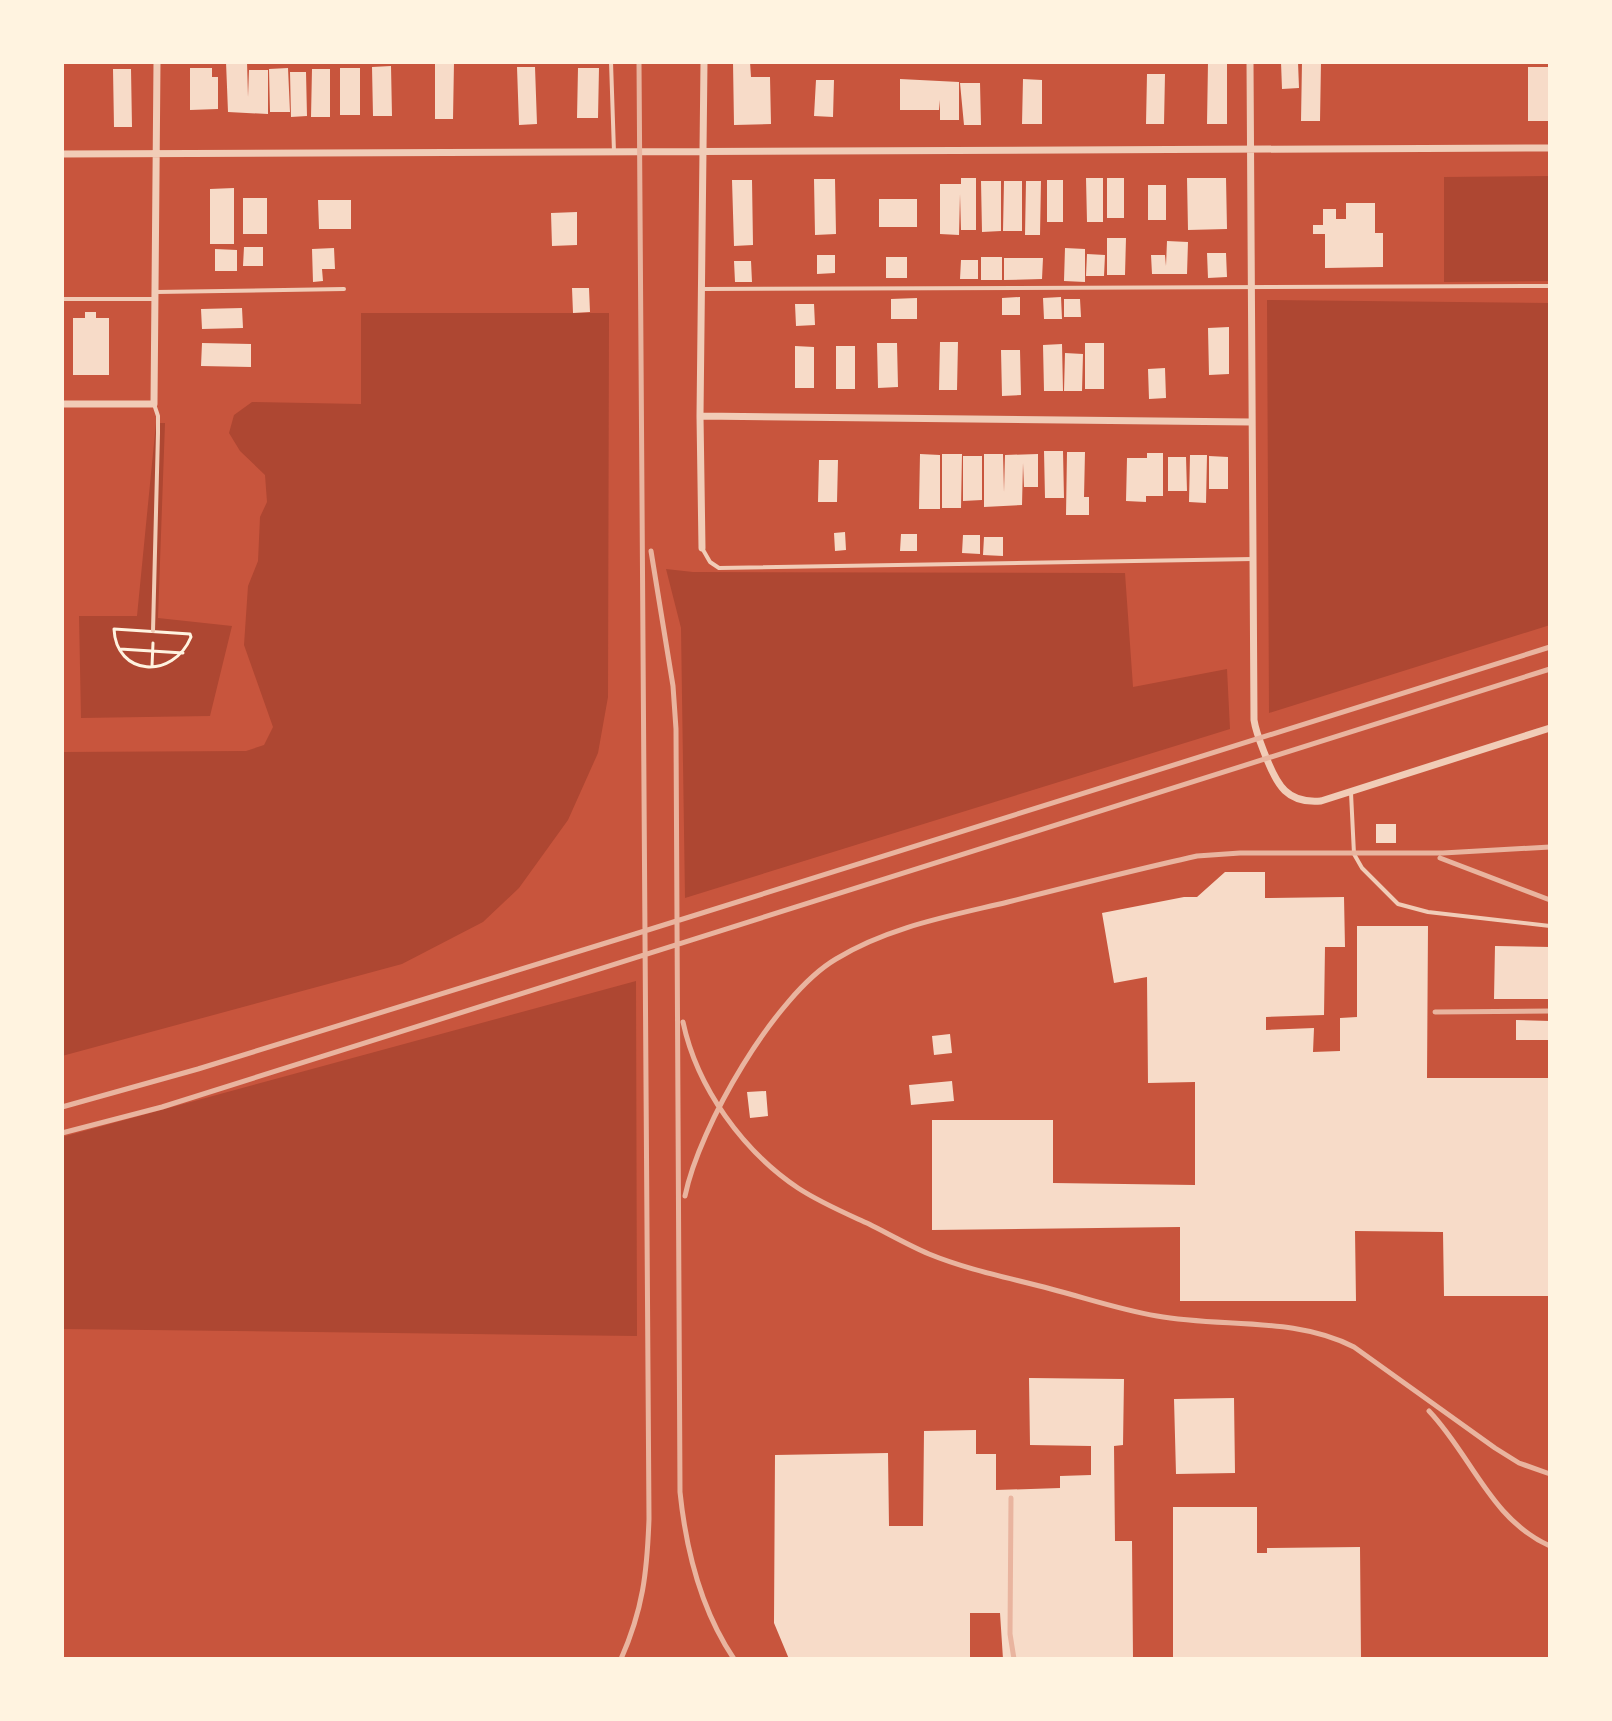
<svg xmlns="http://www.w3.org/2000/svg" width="1612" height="1721" font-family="'Work Sans',sans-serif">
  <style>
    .green { fill: #ae4732 }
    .building { fill: #f7dbc8 }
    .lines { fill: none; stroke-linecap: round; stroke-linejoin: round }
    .path { stroke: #fff3e0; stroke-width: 3 }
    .service { stroke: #f1ccb7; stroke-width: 4 }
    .minor { stroke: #f1ccb7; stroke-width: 7 }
    .rail { stroke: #e9b49f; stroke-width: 5 }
  </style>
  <rect width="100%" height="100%" fill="#c8553d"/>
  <path class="green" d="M1550,176V281L1444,282V177Z
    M1267,300L1550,303V625L1269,713Z
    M361,313H609L608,697L598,753L568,820L519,888L483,922L402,964L62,1056V752L246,751L264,745L273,727L244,645L248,586L258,561L260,517L267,502L265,475L240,451L229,433L234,415L252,402L361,404Z
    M156,423H165L158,618L232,626L210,716L81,718L79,616H137Z
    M666,569L693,572L1125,573L1133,687L1227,669L1230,729L685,898L681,628Z
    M636,981L637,1336L62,1329V1137Z"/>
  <path class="building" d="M226,62H247L248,97L249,70H268V114L228,112Z
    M435,62H454L453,119H435Z
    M733,62H750L751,77H770L771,124L734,125Z
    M1208,62H1227V124H1207Z
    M1281,62H1298L1299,88L1282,89Z
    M1302,62H1321L1320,121H1301Z
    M391,66L392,116H373L372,67Z
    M517,67H535L537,124L519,125Z
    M1528,67H1550V121H1528Z
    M190,68H212V77H218V109L190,110Z
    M288,68L290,112H270L269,69Z
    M340,68H360V115H340Z
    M578,68H599L598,118H577Z
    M113,69H131L132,127H114Z
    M312,69H330V117H311Z
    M290,72H306L307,116L291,117Z
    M1147,74H1165L1164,124H1146Z
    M900,79L959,82V120H940V100L939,110H900Z
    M1023,79L1042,80V124H1022Z
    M816,80H834L833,117L814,116Z
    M960,83H980L981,125H964Z
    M961,178H976V230H961L960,194L959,235L940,234V184H961Z
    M1086,178H1103V222H1087Z
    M1107,178H1124V218H1107Z
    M1187,178H1226L1227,229L1188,230Z
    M814,179H835L836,234L815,235Z
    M732,180H752L753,245L734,246Z
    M1047,180H1063V222H1047Z
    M981,181H1001V231L982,232Z
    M1004,181H1022V231H1003Z
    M1026,181H1041L1040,235H1025Z
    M1148,185H1166V220H1148Z
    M234,188V244H210V189Z
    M243,198H267V234H243Z
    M879,199H917V227H879Z
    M318,200H351V229H319Z
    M1346,203H1375V233H1383V267L1325,268V234H1313V225H1323V209H1336V219H1346Z
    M577,212V245L552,246L551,213Z
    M1107,238H1126L1125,275H1107Z
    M1167,241L1188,242L1187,274H1152L1151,255H1165L1166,266Z
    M244,247H263V266H243Z
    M334,248L335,269H322L323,281L313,282L312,249Z
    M1065,248L1085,249V282L1064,281Z
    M215,249L237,250V271H215Z
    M1207,253H1226L1227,277L1208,278Z
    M1087,254L1105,255L1104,276H1086Z
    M817,255H835V273L817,274Z
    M886,257H907V278H886Z
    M981,257H1002V280H981Z
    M1004,258H1043L1042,279L1004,280Z
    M961,260H978V279H960Z
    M734,261H751L752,282H735Z
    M572,288H589L590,312L573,313Z
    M1020,297V315H1002V298Z
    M1061,297L1062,319H1044L1043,298Z
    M917,298V319H891V299Z
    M1064,299H1080L1081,317H1064Z
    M795,304H814L815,325L796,326Z
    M242,308L243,328L202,329L201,309Z
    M85,312H96V318H109V375H73V318H85Z
    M1229,327V374L1209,375L1208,328Z
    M940,342H958L957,390H939Z
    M202,343L251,344V367L201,366Z
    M877,343H897L898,387L878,388Z
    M1085,343H1104V389H1085Z
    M1062,344L1063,391H1044L1043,345Z
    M795,346L814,347V388H795Z
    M836,346H855V389H836Z
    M1001,350H1020L1021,395L1002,396Z
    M1065,353L1083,354L1082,391H1064Z
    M1165,368L1166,398L1149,399L1148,369Z
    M1044,451H1063L1064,498H1045Z
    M1067,452H1085L1084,497H1089V515H1066Z
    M1147,453H1163V496H1146V502L1126,501L1127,458H1147Z
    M920,454L940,455V509H919Z
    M942,454H962L961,508H942Z
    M984,454H1003L1004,492L1005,455L1038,454V487H1024L1023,463L1022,505L984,507Z
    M1190,455H1207L1206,503L1189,502Z
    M963,456H982V500L963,501Z
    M1209,456L1228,457V489H1209Z
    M1168,457H1186L1187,491H1168Z
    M819,460H838L837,502H818Z
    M845,532L846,550L835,551L834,533Z
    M901,534H917V551H900Z
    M963,535H980V554L962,553Z
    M984,537H1003V556L983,555Z
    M1376,824H1396V843H1376Z
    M1225,872H1265V898L1344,897L1345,947H1325L1324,1015L1266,1017V1030L1314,1028L1313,1052L1340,1051V1018L1357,1017V926H1428L1427,1078H1550V1296H1444L1443,1232L1355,1231L1356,1301H1180V1227L932,1230V1120H1053V1183L1195,1185V1082L1148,1083L1147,977L1114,983L1102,913L1184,897H1197Z
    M1495,946L1550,947V999H1494Z
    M1516,1020L1550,1021V1040H1516Z
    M950,1034L952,1053L934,1055L932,1036Z
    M952,1081L954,1101L911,1105L909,1085Z
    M766,1091L768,1116L750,1118L747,1092Z
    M1029,1378L1124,1379L1123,1445L1114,1446L1115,1541H1132L1133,1659H1003L1000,1613H970V1659H789L774,1623L775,1455L888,1453L889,1526H923L924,1431L976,1430V1454H996V1490L1060,1488V1476L1091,1475V1446L1030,1445Z
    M1234,1398L1235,1473L1176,1474L1174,1399Z
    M1173,1507H1257V1553H1267V1548L1360,1547L1361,1659H1173Z"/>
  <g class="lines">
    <path class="path" d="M114,629L190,634L191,637C173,680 116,676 114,629Z
      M120,649L183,653
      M152,666L153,643"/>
    <path class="service" d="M611,62L614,152
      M702,289L1550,286
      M156,292L344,289
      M62,299H154
      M702,548L710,562L719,568L1253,559
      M153,631L158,433V416L154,404
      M1351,793L1354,854L1362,868L1398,904L1428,912L1550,926"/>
    <path class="minor" d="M1250,62L1254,720C1256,733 1261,744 1266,757C1277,785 1287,804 1321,801L1550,728
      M62,154L1550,148
      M62,404H154L157,62
      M700,416L1251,422
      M702,548L700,416L704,62"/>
    <path class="rail" d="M651,551L673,686L676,729L680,1492C686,1550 701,1610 734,1659
      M1440,858L1550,900
      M1435,1012L1550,1011
      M683,1022C697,1088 743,1151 798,1188C821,1203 845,1213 869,1224C889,1234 908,1245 929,1254C968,1270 1010,1278 1051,1289C1086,1298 1121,1310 1157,1316C1222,1328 1294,1316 1354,1347L1495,1448L1519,1463L1550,1474
      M62,1107L198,1069L635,934L1550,647
      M62,1133L162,1107L1550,669
      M685,1196C699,1127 775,995 836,959C888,927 950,916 1008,902C1071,886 1134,870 1197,856L1240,853H1443L1550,847
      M1429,1411C1472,1456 1490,1519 1550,1546
      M1011,1498L1010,1634L1014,1659
      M621,1659C643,1609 647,1573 649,1519L639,62"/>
  </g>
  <rect width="1612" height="1721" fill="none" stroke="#fff3e0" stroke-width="128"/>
</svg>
